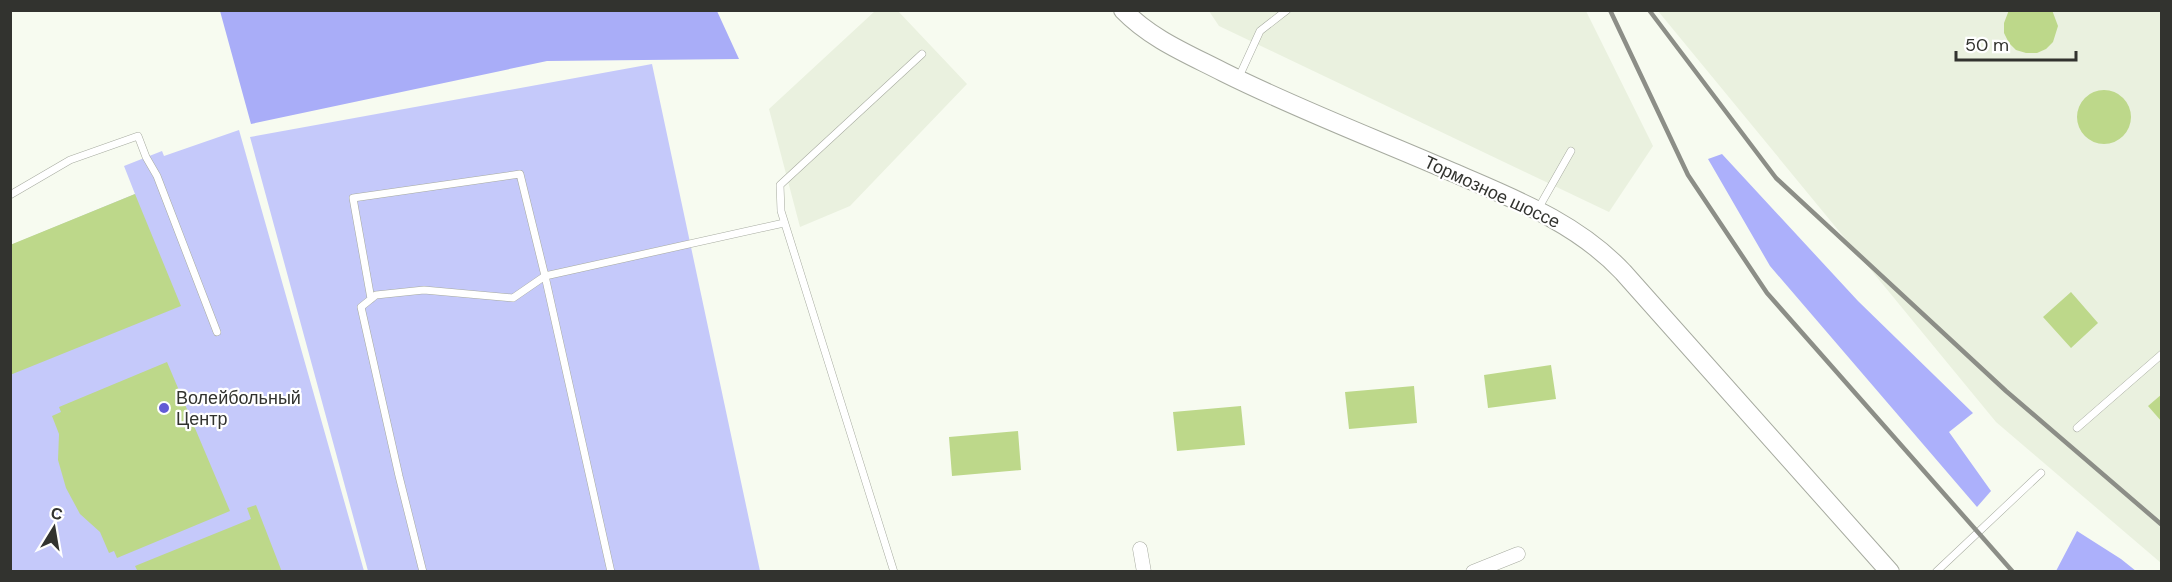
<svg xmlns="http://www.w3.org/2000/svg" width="2172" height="582" font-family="'DM Sans',sans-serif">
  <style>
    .built { fill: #eaf1df }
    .green { fill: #c5c9fa }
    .forest { fill: #a9adf8 }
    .water { fill: #acb0fb }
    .building { fill: #bdd88a }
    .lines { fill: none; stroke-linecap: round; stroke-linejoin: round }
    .service-casing { stroke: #a7aba0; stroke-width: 8 }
    .minor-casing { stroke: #a7aba0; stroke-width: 15 }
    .tertiary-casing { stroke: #a7aba0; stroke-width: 20 }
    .service { stroke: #fff; stroke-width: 7 }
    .minor { stroke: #fff; stroke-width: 14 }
    .tertiary { stroke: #fff; stroke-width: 18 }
    .rail { stroke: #8c8e87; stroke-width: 4.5 }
    .poi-dot { fill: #635cd5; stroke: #fff; stroke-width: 2 }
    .labels { text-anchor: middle; stroke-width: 4.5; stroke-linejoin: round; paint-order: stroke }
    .street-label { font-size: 18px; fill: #32332f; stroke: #fff }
    .poi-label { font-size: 18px; fill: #32332f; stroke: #fff; text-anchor: start }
  </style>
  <rect width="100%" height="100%" fill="#f7fbf0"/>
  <path class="built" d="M875,11H898L967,84L850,206L800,227L769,109Z
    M1209,11H1586L1653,146L1609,212L1219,26Z
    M1658,11H2161V563L1996,422Z"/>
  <path class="green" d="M652,64L760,571H368L250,137Z
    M239,130L364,571L11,572V245L135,194L124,166L162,151L164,156Z"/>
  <path class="forest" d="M220,11H717L739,59L547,61L251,124Z"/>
  <path class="water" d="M1722,154L1858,301L1973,413L1949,432L1991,491L1977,507L1770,266L1708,159Z
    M2077,531L2121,559L2136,571H2056Z"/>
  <path class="building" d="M2009,10H2052L2058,26L2053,42L2046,49L2037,53H2026L2016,50L2009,43L2004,33V23Z
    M2077 117a27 27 0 1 1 54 0a27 27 0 1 1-54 0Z
    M135,194L181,306L10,375V245Z
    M2071,292L2098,323L2071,348L2043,317Z
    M167,362L230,511L117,558L114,551L109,553L100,532L80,514L66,488L58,460L59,434L52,416L61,412L59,407Z
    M1551,365L1556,399L1488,408L1484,375Z
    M1414,386L1417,423L1349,429L1345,392Z
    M2162,394V422L2148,406Z
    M1241,406L1245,445L1177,451L1173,412Z
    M1018,431L1021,470L952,476L949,437Z
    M256,505L282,572H138L135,566L251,519L247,508Z"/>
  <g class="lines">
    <defs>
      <path id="service" d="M1238,79L1260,31L1287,10
        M10,195L70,160L138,136L146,157L157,176L217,332
        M1538,209L1571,151
        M371,299L353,198L520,174L545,276L513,298L424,290L376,295L361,307L399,476L423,572
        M2077,428L2162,354
        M611,572L545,276L784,223
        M894,572L781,211L780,185L922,54
        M1936,572L2041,473"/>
      <path id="minor" d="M1140,549L1144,572
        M1473,572L1518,554"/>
      <path id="tertiary" d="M1123,10C1151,39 1188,54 1223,72C1297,109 1376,139 1452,172C1514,199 1576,222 1623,272L1890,572"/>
    </defs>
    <use href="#service" class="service-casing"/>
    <use href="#minor" class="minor-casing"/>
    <use href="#tertiary" class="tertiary-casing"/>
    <use href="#service" class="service"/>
    <use href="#minor" class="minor"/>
    <use href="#tertiary" class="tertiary"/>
    <path class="rail" d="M1610,10L1688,175L1767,293L2013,572
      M1649,10L1776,178L2006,391L2162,525"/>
  </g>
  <circle class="poi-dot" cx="164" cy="408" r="6"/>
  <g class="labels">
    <g class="street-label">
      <text transform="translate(1492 192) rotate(25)" y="6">Тормозное шоссе</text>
    </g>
    <g class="poi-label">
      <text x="176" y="404">Волейбольный<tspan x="176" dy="21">Центр</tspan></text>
    </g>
  </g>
  <rect width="2172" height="582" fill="none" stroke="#32332f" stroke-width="24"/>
  <g transform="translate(54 528) rotate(11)" stroke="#ffffff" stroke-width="4.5" paint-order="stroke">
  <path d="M0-4.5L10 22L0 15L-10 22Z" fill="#32332f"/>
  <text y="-9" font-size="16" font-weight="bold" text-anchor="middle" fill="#32332f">С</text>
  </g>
  <path d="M1956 51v9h120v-9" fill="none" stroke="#32332f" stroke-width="3"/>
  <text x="1965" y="51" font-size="18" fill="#32332f" stroke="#ffffff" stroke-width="4.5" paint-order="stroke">50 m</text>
</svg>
